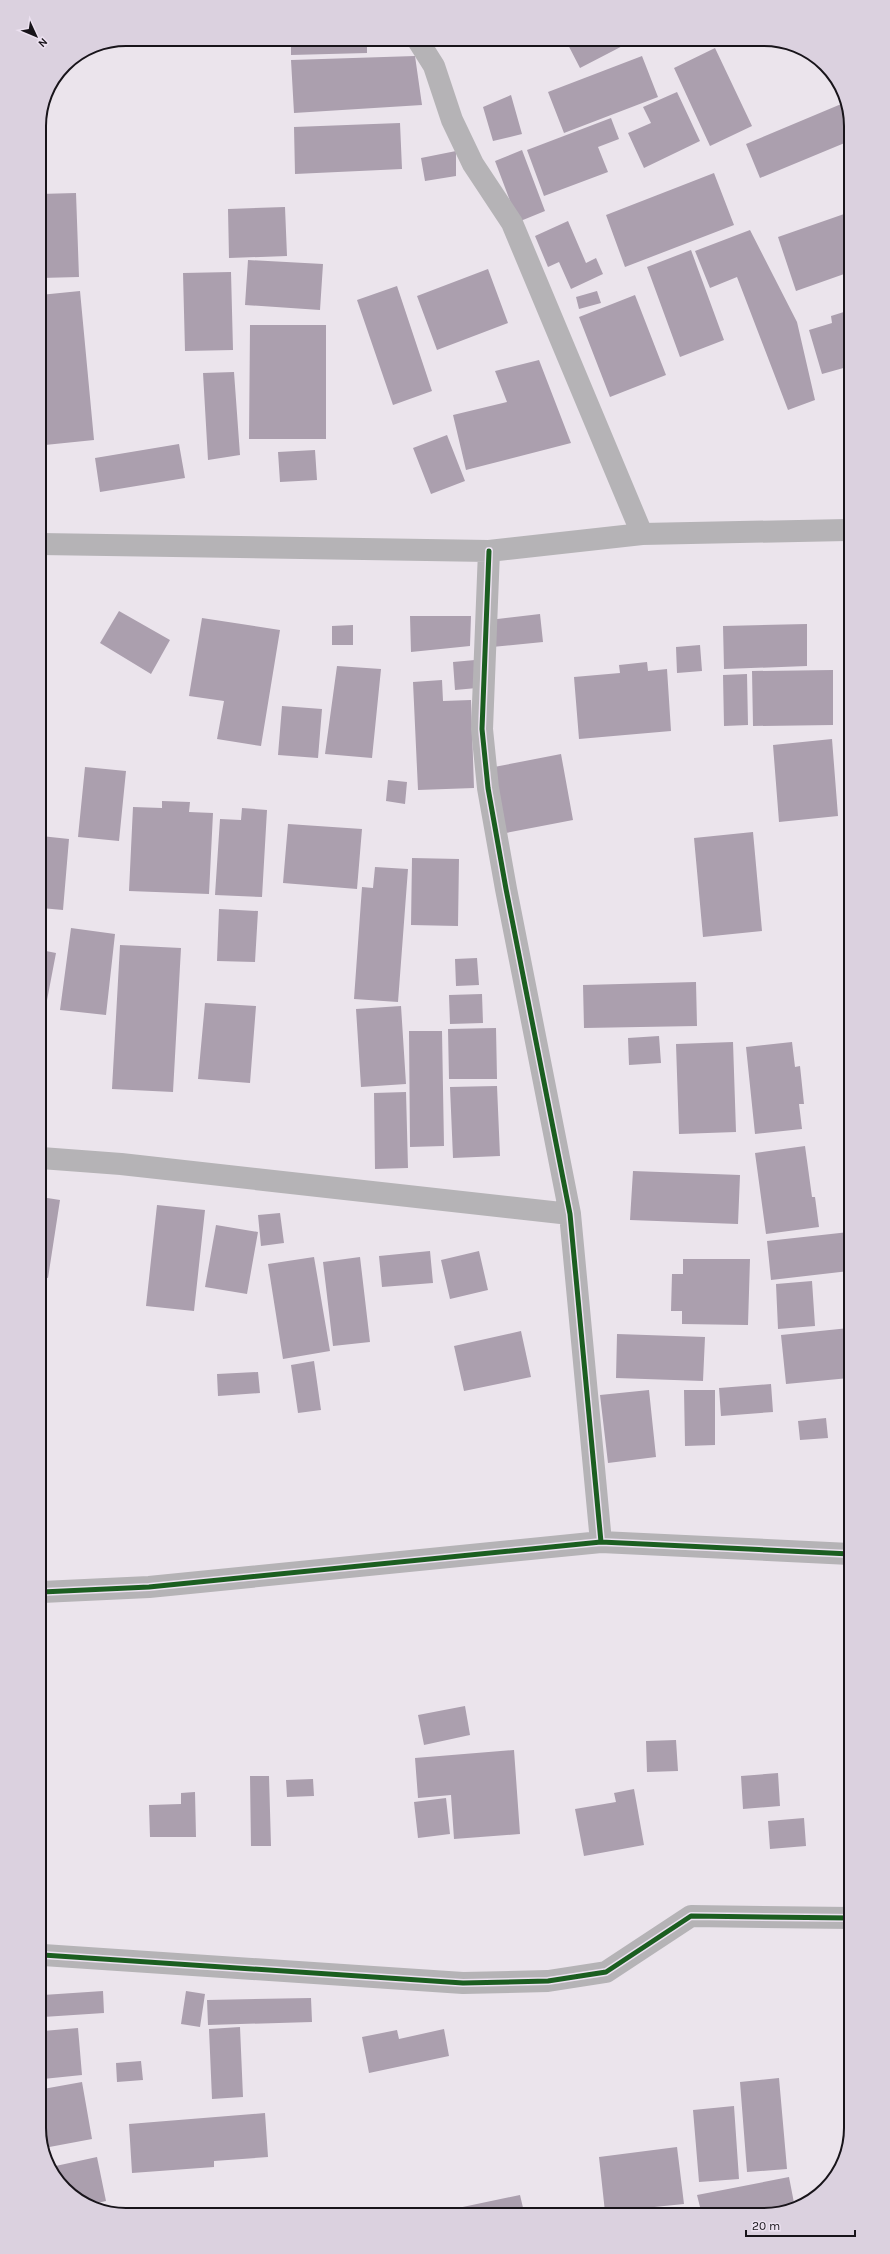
<svg xmlns="http://www.w3.org/2000/svg" width="890" height="2254" font-family="Karla,sans-serif">
  <style>
    .building { fill: #ab9fae }
    .lines { fill: none; stroke-linecap: round; stroke-linejoin: round }
    .street { stroke: #b5b3b6; stroke-width: 22 }
    .cycleway-casing { stroke: #ece1f0; stroke-width: 8 }
    .cycleway { stroke: #1b5e20; stroke-width: 5 }
    .rim { fill: none; stroke: #18141a; stroke-width: 2 }
  </style>
  <rect width="100%" height="100%" fill="#ebe4ec"/>
  <path class="building" d="M565,39H636L580,68Z
    M367,40V53L291,55V42Z
    M715,48L752,126L710,146L674,68Z
    M415,56L422,105L294,113L291,60Z
    M642,56L658,97L564,133L548,92Z
    M677,92L700,141L644,168L628,133L651,123L643,107Z
    M511,95L522,134L493,141L483,107Z
    M846,102L847,142L760,178L746,144Z
    M611,118L619,139L598,147L608,172L544,196L527,150Z
    M400,123L402,169L295,174L294,127Z
    M522,150L545,211L518,222L495,161Z
    M456,151V176L425,181L421,158Z
    M714,173L734,225L625,267L606,215Z
    M76,193L79,277L40,278L39,194Z
    M285,207L287,256L229,258L228,209Z
    M847,213V273L796,291L778,237Z
    M568,221L586,263L596,258L603,274L571,289L559,262L548,267L535,236Z
    M750,230L797,322L815,400L788,410L737,277L710,288L695,251Z
    M691,250L724,340L680,357L647,267Z
    M248,260L323,264L320,310L245,305Z
    M488,269L508,323L437,350L417,296Z
    M231,272L233,350L185,351L183,273Z
    M397,286L432,391L393,405L357,300Z
    M80,291L94,440L45,445L40,394V295Z
    M597,291L601,303L579,309L576,297Z
    M635,295L666,375L610,397L579,317Z
    M847,311V367L822,374L809,330L832,323L831,316Z
    M250,325H326V439H249Z
    M539,360L571,443L466,470L453,415L507,402L495,371Z
    M234,372L240,455L208,460L203,373Z
    M447,435L465,481L431,494L413,448Z
    M179,444L185,478L100,492L95,458Z
    M315,450L317,480L280,482L278,452Z
    M119,611L170,640L151,674L100,643Z
    M540,614L543,642L492,647L489,620Z
    M410,616H471L470,646L411,652Z
    M202,618L280,630L261,746L217,739L224,701L189,696Z
    M807,624V666L724,669L723,626Z
    M353,625V645H332V626Z
    M700,645L702,671L677,673L676,647Z
    M475,660L477,688L455,690L453,662Z
    M647,662L648,671L667,669L671,731L579,739L574,677L620,673L619,665Z
    M337,666L381,669L372,758L325,754Z
    M833,670V725L753,726L752,671Z
    M747,674L748,725L724,726L723,675Z
    M442,680L443,701L471,700L474,788L418,790L413,682Z
    M282,706L322,709L318,758L278,755Z
    M832,739L838,816L779,822L773,745Z
    M561,754L573,820L506,833L494,767Z
    M85,767L126,771L119,841L78,837Z
    M388,780L407,782L405,804L386,801Z
    M162,801L190,802L189,812L213,813L209,894L129,891L133,807L162,808Z
    M242,808L267,810L262,897L215,895L220,819L241,820Z
    M288,824L362,829L357,889L283,883Z
    M753,832L762,931L703,937L694,838Z
    M41,836L69,839L63,910L41,908Z
    M412,858L459,859L458,926L411,925Z
    M375,867L408,869L398,1002L354,999L362,887L373,888Z
    M219,909L258,911L255,962L217,961Z
    M71,928L115,934L106,1015L60,1010Z
    M120,945L181,948L173,1092L112,1089Z
    M41,950L56,953L44,1016L41,1015Z
    M477,958L479,985L456,986L455,959Z
    M696,982L697,1026L584,1028L583,985Z
    M482,994L483,1023L450,1024L449,995Z
    M205,1003L256,1006L250,1083L198,1079Z
    M401,1006L406,1084L361,1087L356,1009Z
    M496,1028L497,1079H449L448,1029Z
    M409,1031H442L444,1146L410,1147Z
    M659,1036L661,1063L629,1065L628,1038Z
    M733,1042L736,1132L679,1134L676,1044Z
    M792,1042L795,1067L800,1066L804,1104H799L802,1129L755,1134L746,1047Z
    M497,1086L500,1156L453,1158L450,1087Z
    M406,1092L408,1168L375,1169L374,1093Z
    M805,1146L812,1197H815L819,1227L766,1234L755,1153Z
    M633,1171L740,1175L738,1224L630,1220Z
    M41,1197L60,1200L48,1278L42,1277Z
    M157,1205L205,1210L194,1311L146,1306Z
    M280,1213L284,1243L261,1246L258,1215Z
    M216,1225L258,1232L247,1294L205,1287Z
    M849,1232V1271L771,1280L767,1241Z
    M430,1251L433,1283L382,1287L379,1256Z
    M479,1251L488,1290L450,1299L441,1260Z
    M314,1257L330,1351L283,1359L268,1264Z
    M360,1257L370,1342L333,1346L323,1262Z
    M683,1259H750L748,1325L682,1324V1311H671L672,1274H683Z
    M812,1281L815,1326L778,1329L776,1284Z
    M849,1328V1378L786,1384L781,1335Z
    M521,1331L531,1377L464,1391L454,1346Z
    M617,1334L705,1337L703,1381L616,1378Z
    M314,1361L321,1410L298,1413L291,1365Z
    M258,1372L260,1393L218,1396L217,1374Z
    M771,1384L773,1412L721,1416L719,1388Z
    M649,1390L656,1457L608,1463L600,1395Z
    M684,1390H715V1445L685,1446Z
    M826,1418L828,1438L800,1440L798,1421Z
    M845,1425H849L850,1469H844Z
    M465,1706L470,1735L424,1745L418,1715Z
    M676,1740L678,1771L647,1772L646,1741Z
    M514,1750L520,1834L454,1839L451,1795L418,1798L415,1758Z
    M778,1773L780,1806L743,1809L741,1776Z
    M250,1776H269L271,1846H251Z
    M313,1779L314,1796L287,1797L286,1780Z
    M634,1789L644,1845L584,1856L575,1809L616,1802L614,1793Z
    M195,1792L196,1837H150L149,1805L181,1804V1793Z
    M446,1798L450,1834L418,1838L414,1802Z
    M804,1818L806,1846L770,1849L768,1821Z
    M103,1991L104,2013L43,2017V1995Z
    M186,1991L205,1994L200,2027L181,2024Z
    M311,1998L312,2022L208,2025L207,2000Z
    M240,2027L243,2097L212,2099L209,2029Z
    M78,2028L82,2075L43,2079V2031Z
    M444,2029L449,2056L369,2073L362,2037L397,2030L399,2039Z
    M141,2061L143,2080L117,2082L116,2063Z
    M779,2078L787,2169L747,2172L740,2082Z
    M82,2082L92,2139L44,2148L43,2089Z
    M734,2106L739,2179L699,2182L693,2110Z
    M265,2113L268,2157L214,2161V2167L132,2173L129,2124Z
    M677,2147L684,2204L605,2212L599,2157Z
    M97,2157L106,2201L93,2204L73,2197L51,2167Z
    M789,2177L795,2208L792,2210L701,2211L697,2195Z
    M520,2195L524,2212L439,2213V2212Z"/>
  <g class="lines">
    <path class="street" d="M417,39L434,66L452,120L473,164L512,223L642,534
      M40,544L489,551L642,534L847,530
      M489,551L482,729L488,788L506,889L570,1214L601,1542
      M41,1158L121,1164L570,1214
      M42,1592L149,1587L601,1542L850,1554
      M43,1955L463,1983L548,1981L606,1972L691,1916L851,1918"/>
    <defs>
      <path id="cycleway" d="M489,551L482,729L488,788L506,889L570,1214L601,1542
        M42,1592L149,1587L601,1542L850,1554
        M43,1955L463,1983L548,1981L606,1972L691,1916L851,1918"/>
    </defs>
    <use href="#cycleway" class="cycleway-casing"/>
    <use href="#cycleway" class="cycleway"/>
  </g>
  <path d="M0 0H890V2254H0ZM126 46H764A80 80 0 0 1 844 126V2128A80 80 0 0 1 764 2208H126A80 80 0 0 1 46 2128V126A80 80 0 0 1 126 46Z" fill="#dbd1df" fill-rule="evenodd"/>
  <path class="rim" d="M126 46H764A80 80 0 0 1 844 126V2128A80 80 0 0 1 764 2208H126A80 80 0 0 1 46 2128V126A80 80 0 0 1 126 46Z"/>
  <g transform="translate(36 36) rotate(134)" stroke="#ece1f0" stroke-width="3" paint-order="stroke">
  <path d="M0-3L7 15L0 10L-7 15Z" fill="#18141a"/>
  <text y="-6" font-size="11" font-weight="bold" text-anchor="middle" fill="#18141a">N</text>
  </g>
  <path d="M746 2230v6h109v-6" fill="none" stroke="#18141a" stroke-width="2"/>
  <text x="752" y="2230" font-size="12" fill="#18141a" stroke="#ece1f0" stroke-width="3" paint-order="stroke">20 m</text>
</svg>
